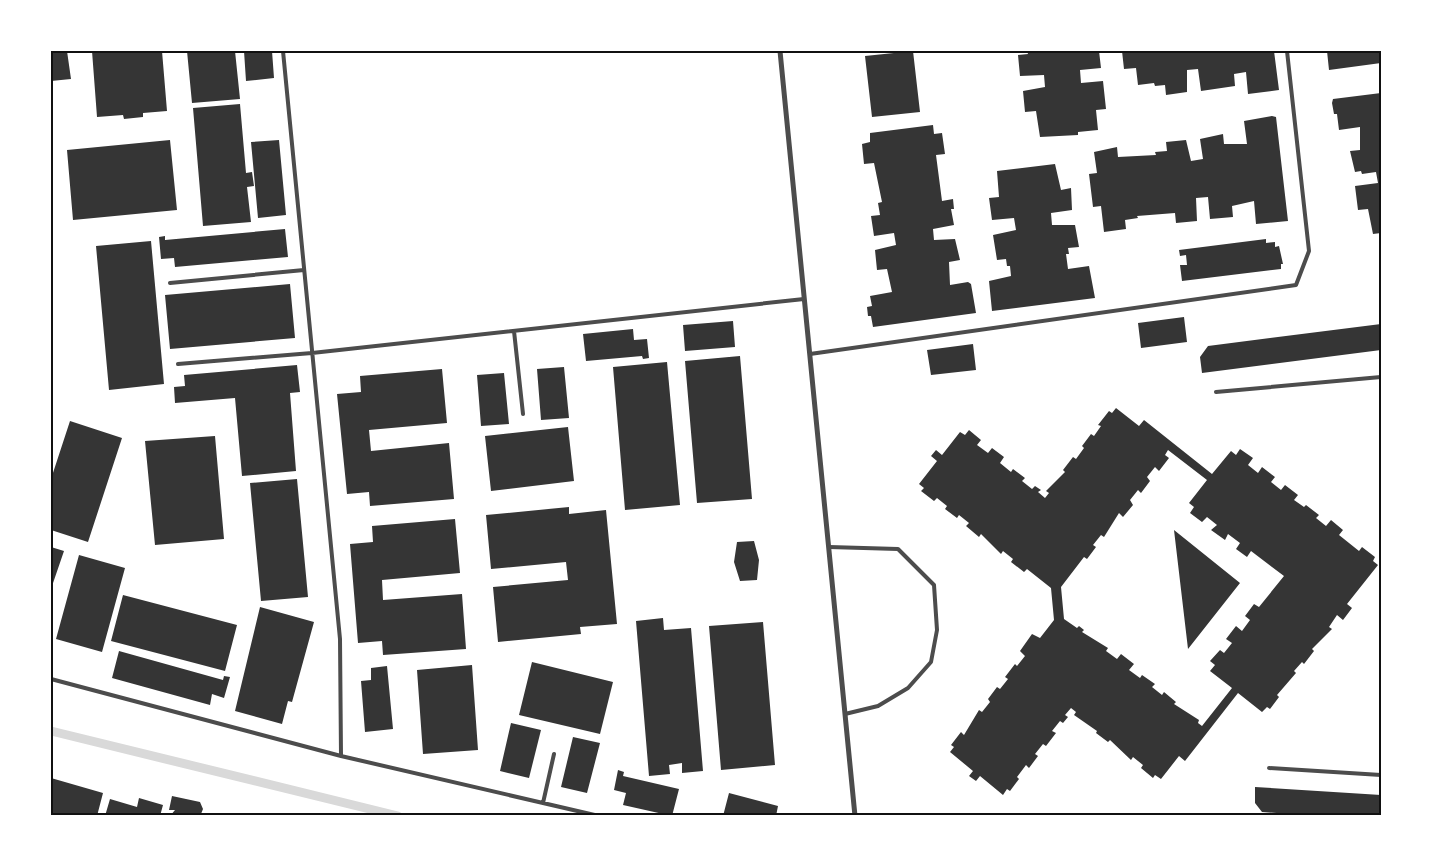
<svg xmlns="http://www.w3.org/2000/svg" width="1432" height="867" font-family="Barlow,sans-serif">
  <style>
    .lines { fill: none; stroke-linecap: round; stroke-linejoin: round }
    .stream { stroke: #d9d9d9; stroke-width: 9 }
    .building { fill: #353535; fill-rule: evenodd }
    .service { stroke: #4c4c4c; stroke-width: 4 }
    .minor { stroke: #4c4c4c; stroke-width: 5 }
    .neatline { fill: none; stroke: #111; stroke-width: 2 }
  </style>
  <rect width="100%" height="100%" fill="#fff"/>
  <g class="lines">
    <path class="stream" d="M51,731L398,816"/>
  </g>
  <path class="building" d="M51,51H67L71,79L51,81Z
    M92,51H162L167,111L143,113V117L124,119L123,115L97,117Z
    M187,51H235L240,99L192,103Z
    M244,51H272L274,78L246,81Z
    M913,51L920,112L872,117L865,56Z
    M1027,51H1099L1101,68L1080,70L1081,83L1103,81L1106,109L1096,110L1098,130L1078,132V135L1040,137L1036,111L1025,112L1023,91L1045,87L1044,75L1020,76L1018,55L1028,54Z
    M1122,51H1274L1279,90L1248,94L1246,72L1234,74L1235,86L1201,91L1198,69L1187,70V92L1166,95L1165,85L1155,86L1154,83L1138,85L1136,68L1124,69Z
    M1327,51H1381V63L1329,70Z
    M1381,93V233L1373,234L1368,209L1358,210L1355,186L1378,183L1376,172L1362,174L1361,171L1355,172L1350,151L1360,150V127L1339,130L1337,114H1334L1332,103L1333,99Z
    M240,104L246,173L252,172L254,186L247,187L251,222L203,226L193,108Z
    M1272,116L1276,117L1288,221L1256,224L1254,201L1232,206L1233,217L1210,219L1208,197L1196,198L1197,221L1176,223L1175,213L1137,216L1138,218L1125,220L1126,229L1104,232L1101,206L1093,207L1089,174L1097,173L1094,152L1117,147L1118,157L1156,155L1155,152L1167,151L1166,142L1186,140L1191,161L1203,159L1200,139L1223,134L1224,144H1247L1244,121Z
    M933,125L934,134L942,133L945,154L936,155L942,201L953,199L954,209H951L954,225L933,229L934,240L955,239L960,260L949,262L950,285L968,282L971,284L976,313L873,327L871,316H868L867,307L872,306L870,296L892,292L887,269L877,270L875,250L896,245L894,233L874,236L871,216L880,215L878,203L882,202L874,163L864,164L862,144L870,142V133Z
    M170,140L177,210L73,220L67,150Z
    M279,140L286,215L258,218L251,142Z
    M1055,164L1061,190L1071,188L1072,210L1051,213L1052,225H1075L1079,247L1068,248L1069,254H1066L1068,269L1089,266L1095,298L992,311L989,281L1011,276L1010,266H1007L1006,259L997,260L993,235L1016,230L1014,218L992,220L989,198L999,197L997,171Z
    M285,229L288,257L175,267L174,258L161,259L159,237L165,236V240Z
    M1266,239V243L1275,242V247L1279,246L1283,264H1281V269L1182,281L1180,265H1187L1186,255L1180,256L1179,250Z
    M151,241L164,384L109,390L96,246Z
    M290,284L295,338L170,349L165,295Z
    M1184,317L1187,342L1141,348L1138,323Z
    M733,321L735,347L685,351L683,325Z
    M1381,324V350L1202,373L1200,357L1208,346Z
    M633,329L634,340L647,339L649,358L643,359L642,356L586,361L583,334Z
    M973,344L976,370L931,375L927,350Z
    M740,356L752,499L697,503L685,361Z
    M667,362L680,505L625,510L613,367Z
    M297,365L300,392L290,393L296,471L242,476L235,398L175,403L174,387L185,386L184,375Z
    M564,367L569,418L541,420L537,369Z
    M442,369L447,423L369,430L371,451L449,443L454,499L370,506L369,492L347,494L337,394L361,392L360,376Z
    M504,373L509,424L481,426L477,375Z
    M1116,408L1139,426L1144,420L1212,474L1231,451L1236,455L1240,449L1253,458L1248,465L1258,473L1262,467L1275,477L1271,482L1281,490L1285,485L1298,495L1294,500L1304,507L1306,505L1319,515L1316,518L1326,526L1331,520L1343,530L1339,535L1359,551L1362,547L1375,557L1373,561L1378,565L1347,604L1352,608L1343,620L1337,615L1329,627L1332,629L1312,649L1314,651L1304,664L1302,662L1294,671L1296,673L1277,695L1279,697L1270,709L1267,707L1262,712L1238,693L1185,761L1179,756L1161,779L1155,775L1153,778L1141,768L1143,765L1133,757L1131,760L1110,740L1108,742L1096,733L1097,731L1074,715L1076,712L1071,708L1065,715L1068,717L1063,723L1060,721L1052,731L1056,733L1046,746L1043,744L1035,754L1038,756L1029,768L1026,765L1017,777L1019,779L1010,791L1007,789L1003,795L980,776L976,781L969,776L973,771L950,752L954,747L951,745L961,732L964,735L979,710L982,712L990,702L988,699L997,687L1000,689L1008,679L1005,677L1015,664L1017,666L1025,656L1020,651L1032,634L1040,638L1054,620L1051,588L1027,569L1024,572L1011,562L1013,559L1003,551L1001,554L981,534L979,537L966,526L969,523L959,515L957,518L945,509L947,506L937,498L934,501L921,491L924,488L919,484L937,461L931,456L936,450L942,455L960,432L965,435L969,430L981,440L977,445L988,453L992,448L1004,457L1000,463L1011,472L1013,469L1025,478L1022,481L1032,489L1035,486L1041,490L1038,492L1045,498L1049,493L1046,491L1065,472L1063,470L1073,457L1076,459L1084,448L1082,446L1091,434L1094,436L1101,426L1098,425L1109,411L1112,413ZM1168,450L1207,480L1189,503L1194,507L1190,513L1202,522L1207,517L1217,525L1211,530L1225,540L1228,534L1240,543L1236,549L1247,557L1251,551L1284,576L1259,607L1254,604L1245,616L1250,620L1242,631L1236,626L1226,639L1232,643L1224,653L1220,650L1210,661L1215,665L1210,671L1232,688L1202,726L1198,723L1199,720L1174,704L1176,702L1164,692L1162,695L1152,687L1155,684L1142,675L1140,678L1129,670L1134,664L1121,654L1117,659L1106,651L1108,648L1082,632L1084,630L1079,626L1077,628L1064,619L1061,587L1084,557L1087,559L1096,547L1093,545L1101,535L1104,537L1119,513L1123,517L1133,505L1130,500L1138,490L1141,493L1150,481L1147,477L1155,467L1159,471L1169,458L1165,455Z
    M70,421L122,438L88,542L51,530V479Z
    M568,427L574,481L491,491L485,436Z
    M215,436L224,539L155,545L145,441Z
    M297,479L308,597L261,601L250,483Z
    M569,507V514L606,510L617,624L580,627L581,634L498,642L493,587L568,580L566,562L491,569L486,515Z
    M455,519L460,573L382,580L383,600L462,594L466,649L383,655L382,641L358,643L350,544L373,542L372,526Z
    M1174,530L1240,583L1188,649Z
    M754,541L759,560L757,580L740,581L734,562L737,542Z
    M51,547L64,551L52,586H51Z
    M79,555L125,568L102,652L56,639Z
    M123,595L237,625L225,671L111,641Z
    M260,607L314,622L292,702L288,701L282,724L235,711Z
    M663,618L664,630L691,628L703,771L682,773V763L669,765L670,774L649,776L636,621Z
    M763,622L775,765L721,770L709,626Z
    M119,651L223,680L224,676L230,677L224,698L212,694L210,705L112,678Z
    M532,662L613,682L600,734L519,715Z
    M472,665L478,750L423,754L417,670Z
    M387,666L393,729L365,732L361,681L371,680V668Z
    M511,723L541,730L529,778L500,771Z
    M573,737L600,743L587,793L561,787Z
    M618,770L624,772L623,776L679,789L672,816L623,805L626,793L614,790Z
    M51,778L103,793L97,816H51Z
    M1255,787L1381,795V816H1316L1262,812L1255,803Z
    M729,793L778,806L776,816H723Z
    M172,796L200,802L203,809L201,814L199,816H170L175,810H169Z
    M139,798L163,805L160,816H105L110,799L137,807Z"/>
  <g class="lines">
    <path class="service" d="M170,283L304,270
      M514,331L523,414
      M810,354L1296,285L1309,251L1287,51
      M178,364L312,353L804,299
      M1216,392L1381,377
      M829,547L898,549L934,585L937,630L931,662L908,688L878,706L845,714
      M51,679L341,756L340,639L283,51
      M341,756L599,816
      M1269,768L1381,775
      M543,803L554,754"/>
    <path class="minor" d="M780,51L855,816"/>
  </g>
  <rect width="1432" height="867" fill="none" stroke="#ffffff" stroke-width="105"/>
  <rect x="52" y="52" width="1328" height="762" class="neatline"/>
</svg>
